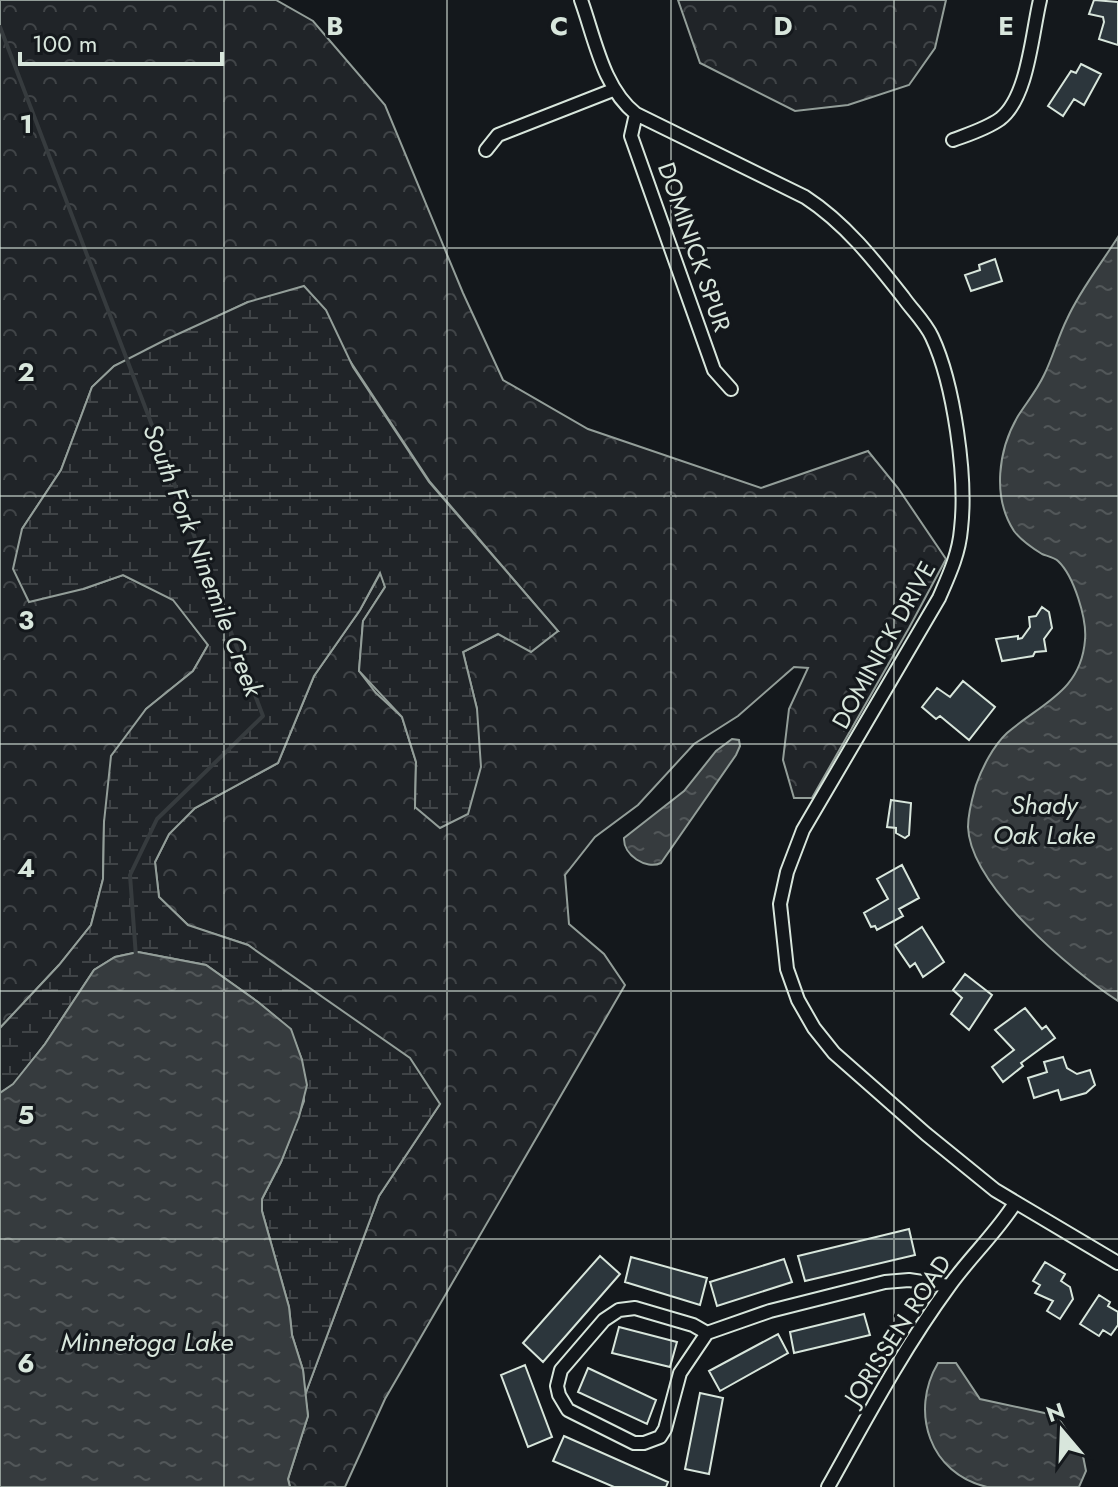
<svg xmlns="http://www.w3.org/2000/svg" width="1118" height="1487" font-family="Jost,sans-serif">
  <style>
    .forest { fill: url(#forest-crowns); stroke: #939e99; stroke-width: 2 }
    .wetland { fill: url(#wetland-marsh); stroke: #939e99; stroke-width: 2 }
    .water { fill: url(#water-ripples); stroke: #939e99; stroke-width: 2 }
    .lines { fill: none; stroke-linecap: round; stroke-linejoin: round }
    .stream { stroke: #363b3e; stroke-width: 4 }
    .building { fill: #2c363c; stroke: #d8e6dc; stroke-width: 2 }
    .street-casing { stroke: #d8e6dc; stroke-width: 16 }
    .street { stroke: #14181c; stroke-width: 12 }
    .grid { fill: none; stroke: #d8e6dc; stroke-width: 2; stroke-opacity: 0.55 }
    .labels { text-anchor: middle; stroke-width: 6; stroke-linejoin: round; paint-order: stroke }
    .street-label { font-size: 24px; fill: #d8e6dc; stroke: #14181c }
    .water-label { font-size: 26px; font-style: italic; fill: #d8e6dc; stroke: #14181c }
    .grid-label { font-size: 26px; text-anchor: middle; font-weight: bold; fill: #d8e6dc; stroke: #14181c; stroke-width: 6; stroke-linejoin: round; paint-order: stroke }
  </style>
  <defs>
    <pattern id="forest-crowns" width="20" height="18" patternUnits="userSpaceOnUse" patternTransform="scale(2)"><rect width="20" height="18" fill="#202428"/><path d="M2 6a3 3 0 1 1 6 0M12 15a3 3 0 1 1 6 0" fill="none" stroke="#404447"/></pattern>
    <pattern id="wetland-marsh" width="20" height="14" patternUnits="userSpaceOnUse" patternTransform="scale(2)"><rect width="20" height="14" fill="#202428"/><path d="M1 5h8M5 5V1M11 12h8M15 12V8" fill="none" stroke="#404447"/></pattern>
    <pattern id="water-ripples" width="26" height="14" patternUnits="userSpaceOnUse" patternTransform="scale(2)"><rect width="26" height="14" fill="#363b3e"/><path d="M2 4q2-2 4 0t4 0M15 11q2-2 4 0t4 0" fill="none" stroke="#525759"/></pattern>
  </defs>
  <rect width="100%" height="100%" fill="#14181c"/>
  <path class="forest" d="M0,0H276L313,21L385,105L463,293L503,380L588,429L761,488L868,451L898,488L946,559L909,628L812,798H794L783,760L789,709L808,668L794,667L738,716L694,744L638,805L595,837L565,875L569,924L604,954L625,985L385,1399L345,1487H290L288,1479L308,1416L305,1395L379,1196L440,1104L248,945L189,926L159,897L155,862L169,834L195,808L278,763L314,676L360,610L381,572L385,587L363,621L359,671L376,693L402,717L416,762L415,807L477,709L463,652L498,634L558,631L430,482L350,361L248,302L114,366L92,387L61,470L22,529L83,589L123,575L173,599L208,645L193,671L146,709L104,822L103,879L91,925L59,965L0,1028Z
    M678,0H946L935,48L909,85L848,105L795,111L700,63Z"/>
  <path class="wetland" d="M304,286L326,310L353,367L429,482L558,631L531,652L498,634L463,652L477,709L481,767L468,814L440,828L415,807L416,762L402,717L359,671L363,621L385,587L380,573L360,610L314,676L278,763L195,808L169,834L155,862L159,897L188,925L248,945L410,1058L440,1104L379,1196L305,1395L303,1370L292,1335L289,1307L262,1211V1199L281,1162L304,1101L302,1060L290,1029L258,1002L206,965L138,952L115,957L94,970L45,1044L13,1085L0,1093V1028L59,965L91,925L103,879L104,822L111,756L146,709L193,671L208,645L173,600L123,575L83,589L29,602L13,569L22,529L61,470L92,387L114,366L165,340L248,302Z"/>
  <path class="water" d="M1118,237V1001C1072,971 970,886 968,827C968,812 972,799 976,785C982,768 993,746 1007,733C1040,704 1081,692 1085,640C1087,619 1074,576 1058,561C1055,558 1047,556 1042,554C1034,549 1020,539 1014,531C992,497 998,450 1018,416C1027,402 1037,390 1044,375C1053,357 1058,337 1067,319C1080,290 1101,264 1118,237Z
    M732,739L739,740L740,746L736,755L661,863C646,870 623,855 624,838L684,791L716,751Z
    M138,952L206,965L258,1002L291,1029L302,1060L307,1085L299,1117L281,1162L262,1199V1211L289,1307L292,1335L303,1370L308,1416L288,1479L290,1487H0V1093L13,1084L45,1044L94,970L115,957Z
    M938,1363H956L980,1399L1049,1414L1061,1422L1083,1456L1086,1471L1079,1487H987C930,1474 909,1412 938,1363Z"/>
  <g class="lines">
    <path class="stream" d="M0,27L263,716L157,819L130,875L136,957"/>
  </g>
  <path class="building" d="M1094,0L1118,2V45L1099,39L1104,22L1103,17L1089,14Z
    M1081,64L1101,74L1084,105L1074,99L1063,116L1048,106L1071,71L1076,73Z
    M995,259L1002,281L971,291L965,275L980,270L979,265Z
    M1042,607L1049,612L1052,628L1044,639L1046,651L1035,652L1033,656L1002,661L996,639L1018,636V639L1022,638L1030,627L1029,617L1036,616Z
    M963,681L995,707L969,740L940,716L936,719L922,707L937,688L950,697Z
    M891,800L911,803L909,835L905,838L896,833V828L887,827Z
    M902,865L919,898L899,909L903,916L877,930L875,926L871,927L864,913L888,899L877,879Z
    M922,927L944,962L923,977L915,963L910,967L895,945Z
    M965,974L992,995L969,1030L951,1014L962,998L953,990Z
    M1025,1008L1042,1029L1046,1026L1055,1038L1021,1063L1023,1066L1003,1082L992,1067L1014,1050L995,1030Z
    M1063,1057L1067,1068L1077,1074L1090,1070L1095,1085L1086,1093L1061,1100L1058,1090L1034,1098L1028,1078L1047,1072L1044,1062Z
    M909,1229L915,1255L805,1281L798,1256Z
    M600,1256L620,1274L543,1362L523,1343Z
    M631,1257L707,1278L700,1305L625,1282Z
    M784,1259L792,1282L717,1306L710,1282Z
    M1045,1262L1065,1274L1061,1281L1070,1287L1073,1299L1060,1319L1047,1311L1053,1301L1035,1293L1040,1285L1033,1281Z
    M1099,1295L1110,1302L1108,1306L1118,1312V1325L1111,1335L1103,1330L1099,1336L1080,1324Z
    M864,1314L870,1335L794,1353L790,1332Z
    M619,1327L677,1342L670,1367L612,1353Z
    M778,1334L788,1353L720,1391L709,1371Z
    M525,1365L552,1437L528,1447L501,1375Z
    M588,1368L656,1400L647,1424L578,1392Z
    M700,1393L723,1398L709,1474L685,1469Z
    M564,1436L668,1482L666,1487H614L553,1461Z"/>
  <g class="lines">
    <defs>
      <path id="street" d="M581,0C595,39 603,88 636,114L805,197C845,223 874,260 903,297C912,310 925,322 932,337C954,384 967,477 961,529C959,554 949,575 939,598L803,830L787,872L780,904L787,969L798,1000L814,1028L834,1053L926,1134L995,1190L1118,1263
        M636,114L631,136L714,370L731,389
        M953,140C969,134 986,129 1000,119C1028,98 1032,33 1040,0
        M486,150L498,135L613,90
        M635,1308L693,1325L707,1333L680,1373L665,1429L660,1437L644,1443H634L568,1410L559,1395L557,1386L561,1370L604,1320L619,1310Z
        M707,1333L770,1311L885,1282L909,1280L949,1286
        M828,1487C866,1419 903,1349 950,1285C970,1257 997,1232 1015,1203"/>
    </defs>
    <use href="#street" class="street-casing"/>
    <use href="#street" class="street"/>
  </g>
  <path class="grid" d="M224,0V1487M447,0V1487M671,0V1487M894,0V1487M0,248H1118M0,496H1118M0,744H1118M0,991H1118M0,1239H1118"/>
  <g class="labels">
    <g class="street-label">
      <text transform="translate(694 247) rotate(71)" y="8">DOMINICK SPUR</text>
      <text transform="translate(884 645) rotate(-61)" y="8">DOMINICK DRIVE</text>
      <text transform="translate(898 1330) rotate(-57)" y="8">JORISSEN ROAD</text>
    </g>
    <g class="water-label">
      <text transform="translate(203 560) rotate(69)" y="9">South Fork Ninemile Creek</text>
      <text x="1044" y="814">Shady<tspan x="1044" dy="30">Oak Lake</tspan></text>
      <text x="147" y="1351">Minnetoga Lake</text>
    </g>
  </g>
  <g class="grid-label">
    <text x="335" y="35">B</text>
    <text x="559" y="35">C</text>
    <text x="783" y="35">D</text>
    <text x="1006" y="35">E</text>
    <text x="26" y="133">1</text>
    <text x="26" y="381">2</text>
    <text x="26" y="629">3</text>
    <text x="26" y="877">4</text>
    <text x="26" y="1124">5</text>
    <text x="26" y="1372">6</text>
  </g>
  <g transform="translate(1062 1431) rotate(341)" stroke="#14181c" stroke-width="6" paint-order="stroke">
  <path d="M0-6L14 30L0 20L-14 30Z" fill="#d8e6dc"/>
  <text y="-12" font-size="22" font-weight="bold" text-anchor="middle" fill="#d8e6dc">N</text>
  </g>
  <path d="M20 52v12h202v-12" fill="none" stroke="#d8e6dc" stroke-width="4"/>
  <text x="32" y="52" font-size="24" fill="#d8e6dc" stroke="#14181c" stroke-width="6" paint-order="stroke">100 m</text>
</svg>
